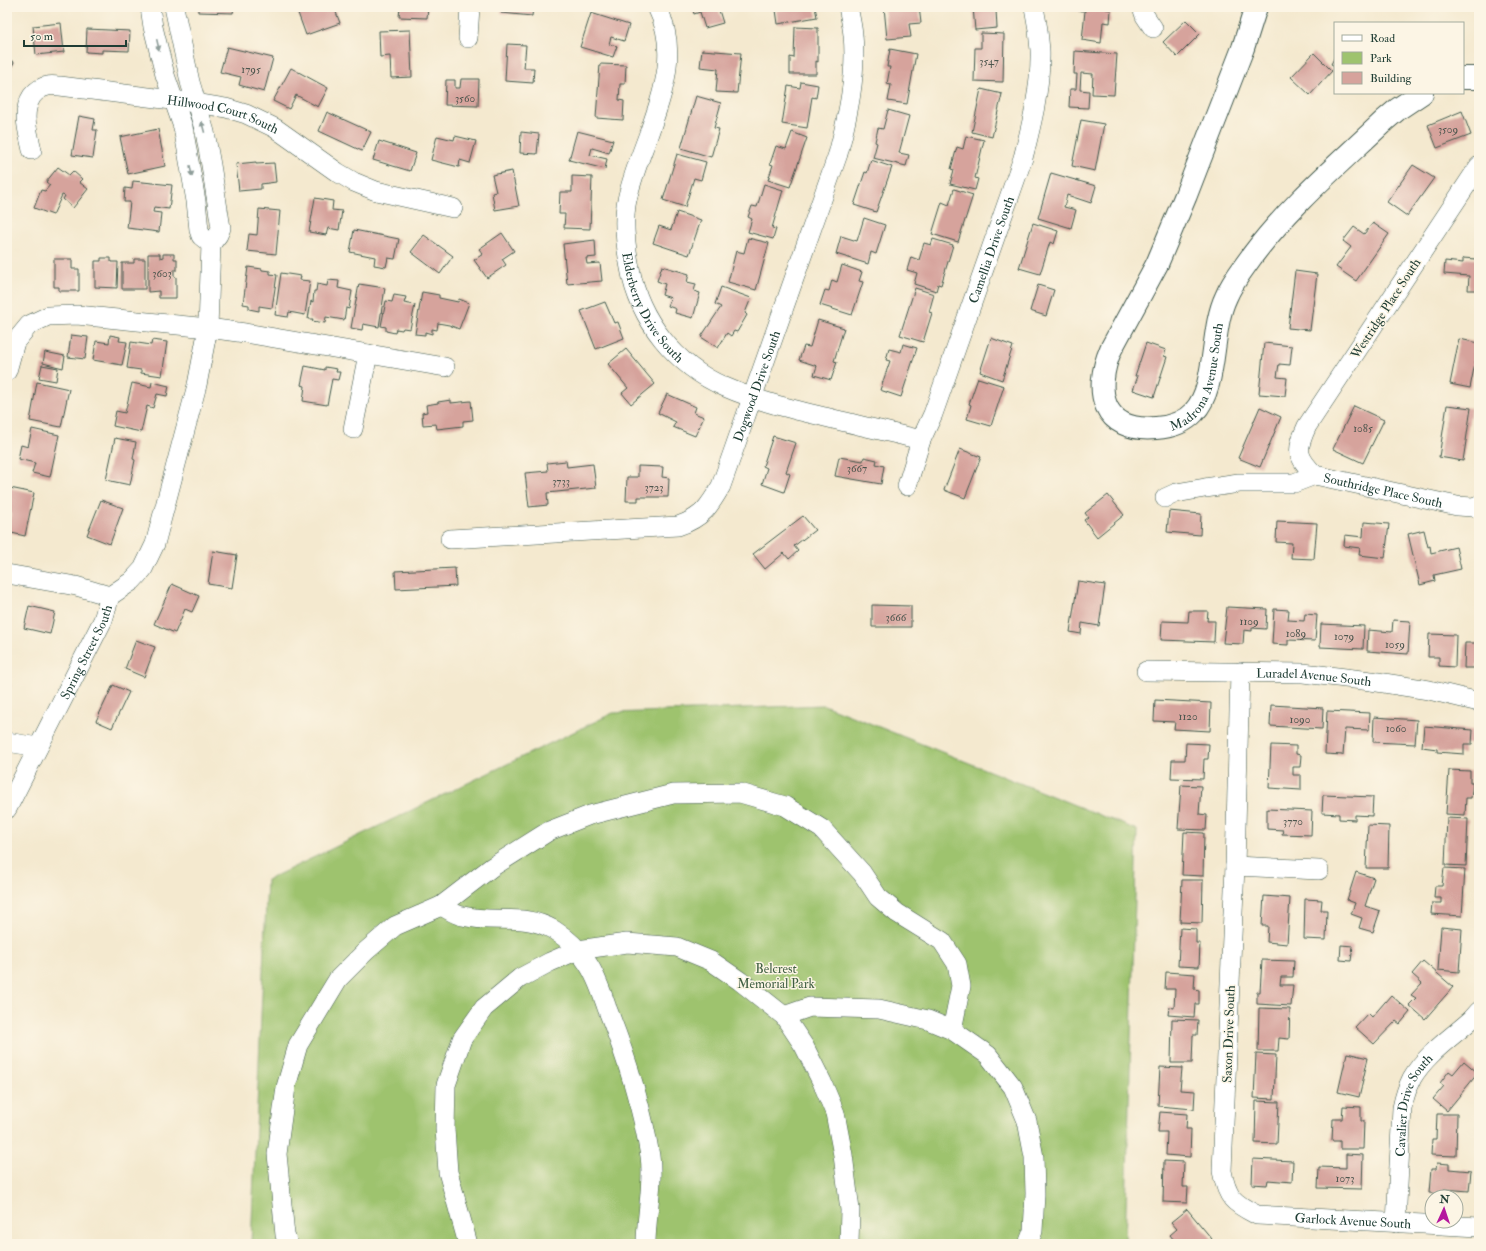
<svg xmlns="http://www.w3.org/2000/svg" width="1486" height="1251" font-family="'IM FELL Double Pica',serif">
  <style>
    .green { fill: #9ec36e; stroke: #5e8051 }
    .building { fill: #d6a39c }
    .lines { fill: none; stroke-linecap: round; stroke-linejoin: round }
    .minor-casing { stroke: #3f574b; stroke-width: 20 }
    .major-casing { stroke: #3f574b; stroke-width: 24 }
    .minor { stroke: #fff; stroke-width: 19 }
    .major { stroke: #fff; stroke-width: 22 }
    .oneway { fill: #8f9e9a }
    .labels { text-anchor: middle; stroke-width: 3; stroke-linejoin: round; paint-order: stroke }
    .number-label { font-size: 11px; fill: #4d564e }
    .street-label { font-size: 13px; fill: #1f3d34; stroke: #fcf5e5 }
    .park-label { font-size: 13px; fill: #3f5e42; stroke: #fcf5e5 }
  </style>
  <rect width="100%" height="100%" fill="#fcf5e5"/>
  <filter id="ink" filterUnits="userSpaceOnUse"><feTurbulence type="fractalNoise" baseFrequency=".025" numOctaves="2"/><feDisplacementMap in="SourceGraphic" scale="8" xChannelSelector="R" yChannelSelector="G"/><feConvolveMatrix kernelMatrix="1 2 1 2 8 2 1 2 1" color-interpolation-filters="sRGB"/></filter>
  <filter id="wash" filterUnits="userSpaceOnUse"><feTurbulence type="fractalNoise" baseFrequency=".012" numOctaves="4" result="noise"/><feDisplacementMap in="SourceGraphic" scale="16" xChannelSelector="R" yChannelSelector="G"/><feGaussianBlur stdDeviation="0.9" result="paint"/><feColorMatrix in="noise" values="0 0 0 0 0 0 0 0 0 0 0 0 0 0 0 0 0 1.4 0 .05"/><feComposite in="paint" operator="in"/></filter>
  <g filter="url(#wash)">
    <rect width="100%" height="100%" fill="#f4e9cf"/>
    <path class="green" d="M824,705L1137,830L1125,1244H251L267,880L613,713Z"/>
    <g id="blocks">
      <path class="building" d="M198,7H234L233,13L198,12Z
        M315,7H334L340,23L306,35L298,13Z
        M400,7H428L427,18L399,17Z
        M502,7H533L532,16L501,13Z
        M692,7H718L723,23L705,28L700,12L694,14Z
        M785,7H815L817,17L778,24L776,10L785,9Z
        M884,7H919L921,23L909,24L911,37L887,39Z
        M973,7H1001V10H996L997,28L975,30Z
        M1070,7H1106V9L1111,10L1110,23L1103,22L1101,43L1082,40L1085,11L1070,10Z
        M591,13L629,25L624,41L611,37L609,44L617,46L613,57L580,47Z
        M1186,20L1200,34L1177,57L1163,42Z
        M61,23L64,52L36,55L33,26Z
        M795,27L818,28V62L816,61V74H790V57L794,58Z
        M87,29L130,31L129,51L102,50V53L86,52Z
        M410,30L412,77L391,78L390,56L380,57L379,31Z
        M981,33L1004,34L1003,82L974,81L975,48H981Z
        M507,44L526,45L524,68H534L533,83L505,81Z
        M227,47L273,58L264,92L239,85L241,77L220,72Z
        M890,49L916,54L907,104L888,101L891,85L887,84L890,67H887Z
        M702,50L741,53L737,93L716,92L718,69L700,67Z
        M1075,51L1117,54L1114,95L1092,94L1093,74L1081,73L1080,90L1089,91L1088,108L1069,107L1070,89H1076L1077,74H1074Z
        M1314,53L1332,71L1310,95L1291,77Z
        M1335,57V66L1331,64Z
        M7,59L14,62L7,76Z
        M600,64L626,65L625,84H620L619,100L624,101L623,120L596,118Z
        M291,68L328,88L318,107L296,95L289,109L273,101Z
        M461,79H479L478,106L445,105L446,80H455V88H460Z
        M801,82L818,85L816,98L812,97L807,128L782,124L788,86L800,88Z
        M981,89L1002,94L992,137L972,132Z
        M696,96L721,103L714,128L719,129L711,157L681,148Z
        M888,110L909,116L899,153L909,155L906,166L873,158L877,143L875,142L878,128L883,129Z
        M1462,111L1471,135L1437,148L1428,125Z
        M327,112L371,132L362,151L319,131Z
        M79,116L95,119L93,130H97L93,158L72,155Z
        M1081,120L1104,124L1095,171L1072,166Z
        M158,129L165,166L128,174L120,137Z
        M577,131L613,140L609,153L592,148L590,155L607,159L605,169L569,160Z
        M521,132L539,134L537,154L520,153Z
        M792,132L807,138L790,187L768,180L773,165L770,164L776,146L786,149Z
        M437,136L454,140L455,136L476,141L470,163L460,160L459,167L431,160Z
        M966,136L984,140L975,178L978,179L975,190L950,184L954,170L951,169L957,147L963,149Z
        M379,141L416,153L410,171L373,160Z
        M677,154L706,162L701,180L694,178L685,207L663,200Z
        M871,160L892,167L876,212L854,205L865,172L867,173Z
        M256,162V164L274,163L276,182L261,184V189L239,191L236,164Z
        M1413,165L1434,178L1407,216L1387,202Z
        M58,167L69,175L73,171L82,179L79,182L88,189L73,208L63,199L65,196L62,195L53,215L34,208L41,190L45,191L50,185L46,182Z
        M512,171L519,206L495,210L492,193L496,192L492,175Z
        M1051,173L1096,186L1091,203L1067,195L1064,207L1076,210L1071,228L1038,218Z
        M572,176L592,177L590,229L564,228L565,214H559L560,192H572Z
        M133,181L172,185L169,209L154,207L153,212L161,213L159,232L127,228L130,202H124L125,188L132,189Z
        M764,184L783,190L772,228L776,229L773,239L748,232L752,219L748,217L752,206L757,207Z
        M954,189L973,195L958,242L932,234L942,202L949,205Z
        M315,198L333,201L332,210L342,211L339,230L328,228L326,235L309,232Z
        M259,209L280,211L276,254L247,251L249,234L257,235Z
        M677,212L701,220L689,255L653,243L659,226L671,230Z
        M864,218L885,225L876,254L871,252L868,264L836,254L841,236L857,241Z
        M1033,223L1058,231L1054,244L1050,242L1040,274L1019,268Z
        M1373,223L1389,234L1356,281L1336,267L1351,247L1343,241L1354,227L1364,234Z
        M354,230L399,239L395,259L388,258L386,267L374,265L375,257L350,252Z
        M502,233L514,251L502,259L506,265L487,278L474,260L483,254L479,249Z
        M424,235L453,256L440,274L411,252Z
        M748,238L769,243L756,290L728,282L736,251L744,253Z
        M933,239L953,245L941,285L938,284L936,291L914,284L917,273L907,270L911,257L919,260L924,243L931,245Z
        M595,240L596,257L586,258L587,264L600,263L602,281L567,284L563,244Z
        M148,254H160V258L163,257V254H174V259H177V270H174V276L176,277V298H159V291L148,292Z
        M101,258H111V262H118L117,288L95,287V261H101Z
        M1463,258L1476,259V269H1479V290H1468L1469,276L1444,274L1445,261L1463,263Z
        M54,259H72V269H79V291H59V287H54Z
        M134,259H145V289H122V263H134Z
        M842,265L862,272L859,281L863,282L852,315L820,305L825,290L829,291L832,280L837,282Z
        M662,266L689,274L687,282L696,284L694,291L700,293L693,318L675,313L676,309L668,306L671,298L662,295L665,284L657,281Z
        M248,267L262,269V270L270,271V274L277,275L272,308L259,306V311L249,309V305L243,304Z
        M1295,271L1317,274L1310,330L1288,328Z
        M281,273L301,276L300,280L310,281L305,315L289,312L288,317L275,315Z
        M328,280L339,281L338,288L352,291L349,309L346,308L344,320L326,317L325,323L312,321L313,319H308L311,301L313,302L314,291H316L317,284L327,286Z
        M359,284L385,288L379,327L363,324L362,330L351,328Z
        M1038,285L1054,290L1046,316L1030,311Z
        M721,287L751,298L745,313L747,315L737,332L734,331L731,336L727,333L718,348L701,337L721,307L715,304Z
        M915,288L934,294L929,312L932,313L923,342L900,335Z
        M422,292L439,295V298L458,302L459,299L469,303L459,329L449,325L438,323L437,330L432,329V334L425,332V335L415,334Z
        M394,295L406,297L404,303L415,305L410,329L403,328L402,330L396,329L395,333L386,331V327L381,326L386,301L392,302Z
        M605,302L614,323L618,322L624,338L596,349L581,311Z
        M818,320L844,328L834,361L837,362L831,380L814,375L817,366L799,360L804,346L810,347Z
        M71,335L88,337L85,359L68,357Z
        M110,335L120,337L119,341L127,342L122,365L93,360L96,341L109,343Z
        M991,338L1013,346L1002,380L980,372Z
        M1459,339L1479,343L1470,388L1450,384Z
        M152,340L167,342L162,376L141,373V370L127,368L131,342L151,345Z
        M1146,343L1166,350L1164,356L1167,357L1154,397L1133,390L1138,376H1135Z
        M1264,343L1292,346L1290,365L1279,364L1277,377L1287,378L1285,396L1259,394Z
        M903,344L917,348L901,397L880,390L890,361L886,360L889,349L901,352Z
        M626,349L655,384L631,404L622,393L628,388L608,364Z
        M45,352L65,356L63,368L43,363Z
        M42,365L58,368L56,381L39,378Z
        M305,366L325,370V367L337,369L336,372H340L338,380L332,379L327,405L303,401L305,386L301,385Z
        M978,378L1004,386L991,426L967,419L971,405L969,404Z
        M37,382L69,389L61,427L30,421Z
        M152,382L169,386L167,396L157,394L153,408L147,406L141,432L113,426L116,411L125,413L132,383L151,387Z
        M667,394L696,407L694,413L704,417L695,436L673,427L676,422L658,413Z
        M451,400V403L471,401L473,420L463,421V426L437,429L436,424L423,425L422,413L427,412L426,405L438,403V402Z
        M1447,405L1471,408L1463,461L1439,457Z
        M1354,406L1384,420L1363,463L1333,449Z
        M1260,407L1281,417L1260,467L1238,458Z
        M32,429L59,435L50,477L32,473L35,463L18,459L21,445L28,447Z
        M773,436L796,443L786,472L790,474L784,492L762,484L767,468L763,466Z
        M115,438L136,442L133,459L135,460L130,485L106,480Z
        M960,449L981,457L965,498L944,490Z
        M839,457L863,461L864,457L877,460L876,464L884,466L881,484L835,476Z
        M566,461L567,467L593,464L596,488L547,493L548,505L529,507L525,473L548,471L547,463Z
        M638,466L663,467L662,477L669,478L668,497H638V501H626L627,477H638Z
        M10,488L34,493L25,536L7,532L11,513L7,512V501Z
        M1108,495L1124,515L1097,537L1084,520L1088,517L1085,513Z
        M101,500L123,508L110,544L87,535Z
        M1169,511L1201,514L1200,535L1167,532Z
        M803,516L815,530L794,546L798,551L789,559L784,553L765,569L753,554Z
        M1277,521L1317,523L1314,559L1291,558L1292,543L1276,542Z
        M1364,522L1389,524L1385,558L1359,555L1360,548L1344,546L1345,535L1363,537Z
        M1424,530L1428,547L1430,546L1431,553L1456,547L1461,569L1434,575L1435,581L1420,585L1408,534Z
        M213,551L237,555L232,588L208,584Z
        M455,568L456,586L396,589L395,571Z
        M1078,581L1105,585L1099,626L1082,623L1081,634L1070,632Z
        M172,584L199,596L192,612L185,609L175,633L154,624Z
        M872,605L911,606V627H872Z
        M29,606L55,612L50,634L24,628Z
        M1227,607L1267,609L1266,629L1252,628V631L1244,630L1243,644L1223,643Z
        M1274,609L1289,610L1288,620L1304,621L1305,614L1317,615L1315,641L1288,640V645L1272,644Z
        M1189,611H1208L1207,621H1215L1214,642L1161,640L1162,621L1188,622Z
        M1393,620L1410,621L1408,654L1367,651L1368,630L1392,632Z
        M1321,624L1364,626L1363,649L1320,647Z
        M1429,634L1456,635L1455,667L1439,666V657H1428Z
        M136,640L155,647L144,677L125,669Z
        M1465,643H1479V664H1477V668H1464Z
        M7,683L11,684L8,702H7Z
        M113,685L129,692L112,728L96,721Z
        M1155,700L1211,703L1210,731L1174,729L1175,722L1154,721Z
        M1271,705L1323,708L1322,729L1270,726Z
        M1327,711L1370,713L1369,730L1345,729L1343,755L1325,754Z
        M1374,717L1417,720L1415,744L1373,742Z
        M1424,726L1473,730L1472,744H1464V754L1437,752V749L1422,747Z
        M1186,743L1209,744L1208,759H1204L1203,779L1171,778L1172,760H1185Z
        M1271,745L1296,746V754L1301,755L1300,767H1293V775H1301V790L1269,788Z
        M1449,770L1470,771V783H1473L1471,798H1466L1465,815L1446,814Z
        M1181,785L1201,786L1199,814L1207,815L1206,830L1178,829Z
        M1323,795L1373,797L1372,816L1355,815V820L1339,819V814L1322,813Z
        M1267,809L1312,811L1311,835L1282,834L1283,830L1267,829Z
        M1447,818L1468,819L1466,866L1445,865Z
        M1368,825L1389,826L1388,868H1366Z
        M1184,832L1204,833L1203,876L1182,875Z
        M1444,868L1465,869L1462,916L1431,914L1432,903H1441V898H1434L1435,886H1442Z
        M1356,872L1374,878L1365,906L1380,911L1373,932L1359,928L1362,918L1351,914L1355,903L1347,900Z
        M1182,880H1203L1202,923L1180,922Z
        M1264,896L1290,898L1287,944L1267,942L1268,926H1262Z
        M1305,899L1322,900L1321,910H1327L1326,940L1304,939Z
        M1441,927L1462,929L1459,972L1438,970Z
        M1180,928L1196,929V943H1200L1199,967L1178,966Z
        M1341,945L1353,946L1351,961L1340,960Z
        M1262,960L1294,961L1293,977H1281L1280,985H1293L1291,1006L1257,1004V992H1260Z
        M1423,961L1453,987L1425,1019L1409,1005L1416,998L1411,995L1422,983L1412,974Z
        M1166,972L1195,974L1194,989L1199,990V1004H1195L1194,1017L1168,1015L1169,1007L1174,1008L1175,989H1165Z
        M1391,995L1410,1012L1400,1024L1396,1021L1374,1044L1355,1027L1368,1013L1372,1017Z
        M1259,1008L1290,1009L1289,1039L1279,1038L1278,1051H1258Z
        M1172,1019L1198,1020L1197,1035H1193L1192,1063H1171Z
        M1347,1053L1368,1058L1359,1097L1338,1092Z
        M1256,1054L1276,1055L1274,1099L1254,1098Z
        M1464,1061L1478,1073L1447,1111L1433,1099L1444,1086L1440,1083L1449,1071L1453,1074Z
        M1160,1067L1182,1068L1180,1090L1195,1091L1194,1109L1158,1106Z
        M1256,1101L1279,1102L1277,1144L1255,1143Z
        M1343,1106L1361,1107V1121H1364L1363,1149H1340V1141H1332L1333,1119H1342Z
        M1160,1112L1187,1114L1186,1129H1191L1190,1157L1166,1155L1167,1132H1158Z
        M1437,1114H1457L1456,1156L1431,1155L1432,1139H1436Z
        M1346,1154L1363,1155L1362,1189L1318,1188L1319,1167L1346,1168Z
        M1253,1159L1293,1161L1292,1182L1268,1180L1267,1185L1252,1184Z
        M1164,1161L1184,1162L1183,1187H1188L1187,1203L1163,1202Z
        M1437,1163L1449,1164V1169L1471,1171L1469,1191L1444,1189V1194L1429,1193L1431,1169H1436Z
        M1187,1209L1212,1239L1207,1244H1177L1170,1235L1177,1229L1171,1222Z
        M1221,1242L1240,1243V1244H1221Z"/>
    </g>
  </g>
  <g filter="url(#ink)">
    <use href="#blocks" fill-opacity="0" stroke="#3f574b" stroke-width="1"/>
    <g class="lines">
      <defs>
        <g id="minor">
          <path d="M150,7L153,27L165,75L183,127L196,201L199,230L201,236L211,244L218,235L221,228L211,165L205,132L190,82L174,7"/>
          <path id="s1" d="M657,7C679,51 663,93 648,136C640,158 630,182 626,205C623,226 626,248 630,268C639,320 676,366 725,387C757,401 792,409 825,417C857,425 889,432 921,440"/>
          <path d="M1142,7L1145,16L1153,28"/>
          <path d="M468,38L470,7"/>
          <path id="s2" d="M32,150C28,131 21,113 32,96C36,91 41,87 48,86C51,85 56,86 60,86L196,103L226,108L246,114L275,128L337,172L354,182L376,191L453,208"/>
          <path id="s3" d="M1479,166L1307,426C1296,450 1296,456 1315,475L1457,506L1473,507L1479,505"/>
          <path d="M7,371L15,342L29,325L48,316L77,315L208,328L245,333L445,367"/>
          <path d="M353,429L368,354"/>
          <path id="s4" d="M907,486L921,440L933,414L1023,158C1032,123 1041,87 1040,50C1039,35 1037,21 1034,7"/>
          <path d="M1165,498L1176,493L1205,488L1239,483H1294L1315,475"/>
          <path id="s5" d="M450,539L678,526C702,518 709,507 721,486L838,154C848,115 857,75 853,35C852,25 850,16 848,7"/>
          <path d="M7,574L76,586L110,596"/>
          <path id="s6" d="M1146,671L1303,673L1371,681L1429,690L1479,702"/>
          <path id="s7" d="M1240,672L1235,866L1222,1171C1227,1198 1233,1203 1257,1215L1479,1227"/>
          <path d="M7,742L38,747"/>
          <path id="s8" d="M7,809L103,620L110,596L132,581L143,569L155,544L197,385L208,328L211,244"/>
          <path d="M1235,866L1319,870"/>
          <path d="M441,906C448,909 455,915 463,916C494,924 524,912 554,930C567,938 580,951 588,964C597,977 602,994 607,1008C626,1056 642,1106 650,1156C654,1183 646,1216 646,1244"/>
          <path d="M784,1016L810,1007L879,1009L928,1020L952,1030L988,1055L1013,1087L1027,1121L1034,1157L1035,1194L1033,1231L1028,1244"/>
          <path id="s9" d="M1396,1223L1402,1108C1404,1098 1407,1088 1412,1078C1426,1054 1452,1037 1472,1019L1479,1011"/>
          <path d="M288,1244L285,1235L277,1154L286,1087L298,1045L338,979L366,951L395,926L441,906L492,867L549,831L590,815L673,794L740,793L785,806L822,829L862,873L878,897L897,913L942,941L957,964L961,986L952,1030"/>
          <path d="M468,1244L448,1172L445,1129L446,1085L462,1039L484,1008L520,978L550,962L578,950L627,943L677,947L711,961L740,981L784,1016L804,1046L822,1082L835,1113L843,1155L850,1210L849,1244"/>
        </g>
        <g id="major">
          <path id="s10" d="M1256,7L1243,48L1186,195L1157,264L1111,349C1093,391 1102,433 1156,428C1171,427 1184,423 1194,412C1218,387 1210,330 1226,297C1232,282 1243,269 1252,256C1290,205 1339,164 1385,120L1398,109L1422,93"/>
          <path d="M1463,78H1479"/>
        </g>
      </defs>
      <use href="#minor" class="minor-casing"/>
      <use href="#major" class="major-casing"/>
      <use href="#minor" class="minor"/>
      <use href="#major" class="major"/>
    </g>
    <defs><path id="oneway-solid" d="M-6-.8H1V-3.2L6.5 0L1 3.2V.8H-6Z"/></defs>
    <g class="oneway">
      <use href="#oneway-solid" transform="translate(158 45) rotate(77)"/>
      <use href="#oneway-solid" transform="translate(203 127) rotate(-105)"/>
      <use href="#oneway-solid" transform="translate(191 171) rotate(80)"/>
    </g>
  </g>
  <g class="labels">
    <g class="number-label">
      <text x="989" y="65">3547</text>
      <text x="251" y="73">1795</text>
      <text x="465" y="102">3560</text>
      <text x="1448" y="133">3509</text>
      <text x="162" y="277">3603</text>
      <text x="1363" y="432">1085</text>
      <text x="857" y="472">3667</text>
      <text x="561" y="485">3733</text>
      <text x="654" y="491">3723</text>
      <text x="896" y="621">3666</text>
      <text x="1249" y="625">1109</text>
      <text x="1296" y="637">1089</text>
      <text x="1344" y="640">1079</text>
      <text x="1395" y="648">1059</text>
      <text x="1188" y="720">1120</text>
      <text x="1300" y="723">1090</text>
      <text x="1396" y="732">1060</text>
      <text x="1293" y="825">3770</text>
      <text x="1345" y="1182">1073</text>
    </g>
    <g class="street-label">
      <text dy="5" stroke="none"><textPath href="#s2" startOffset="253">Hillwood Court South</textPath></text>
      <text dy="5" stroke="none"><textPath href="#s4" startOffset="251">Camellia Drive South</textPath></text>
      <text dy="5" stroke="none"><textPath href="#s1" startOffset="315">Elderberry Drive South</textPath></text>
      <text transform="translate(1385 308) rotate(-57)" y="5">Westridge Place South</text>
      <text dy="5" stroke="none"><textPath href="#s10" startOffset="564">Madrona Avenue South</textPath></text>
      <text dy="5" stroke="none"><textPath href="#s5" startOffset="395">Dogwood Drive South</textPath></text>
      <text dy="5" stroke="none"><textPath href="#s3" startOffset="437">Southridge Place South</textPath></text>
      <text dy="5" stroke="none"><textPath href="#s8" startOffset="176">Spring Street South</textPath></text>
      <text dy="5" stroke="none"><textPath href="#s6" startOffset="168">Luradel Avenue South</textPath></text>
      <text transform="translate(1228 1034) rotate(-88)" y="5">Saxon Drive South</text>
      <text dy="5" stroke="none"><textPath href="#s9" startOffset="121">Cavalier Drive South</textPath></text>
      <text dy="5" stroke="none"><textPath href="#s7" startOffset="655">Garlock Avenue South</textPath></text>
    </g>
    <g class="park-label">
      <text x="776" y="973">Belcrest<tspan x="776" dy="15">Memorial Park</tspan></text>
    </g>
  </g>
  <rect width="1486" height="1251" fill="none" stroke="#fcf5e5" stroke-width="24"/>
  <rect x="1334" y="22" width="130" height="72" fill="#fcf5e5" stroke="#a4ab9e"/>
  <rect x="1342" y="35" width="20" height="6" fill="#ffffff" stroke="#a4ab9e"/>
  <text x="1370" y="42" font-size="12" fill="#1f3d34">Road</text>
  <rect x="1342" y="52" width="20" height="12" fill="#9ec36e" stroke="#a4ab9e"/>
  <text x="1370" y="62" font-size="12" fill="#1f3d34">Park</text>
  <rect x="1342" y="72" width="20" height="12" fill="#d6a39c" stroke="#a4ab9e"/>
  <text x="1370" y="82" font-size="12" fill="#1f3d34">Building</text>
  <g transform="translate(1444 1209) rotate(3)"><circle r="19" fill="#fcf5e5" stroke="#a4ab9e"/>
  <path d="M0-3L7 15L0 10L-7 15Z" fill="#b5179e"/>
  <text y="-6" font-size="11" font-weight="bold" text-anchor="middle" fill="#1f3d34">N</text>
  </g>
  <path d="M24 40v6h102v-6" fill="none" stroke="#1f3d34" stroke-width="2"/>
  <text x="30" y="40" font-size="12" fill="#1f3d34" stroke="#fcf5e5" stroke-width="3" paint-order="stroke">50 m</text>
</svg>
